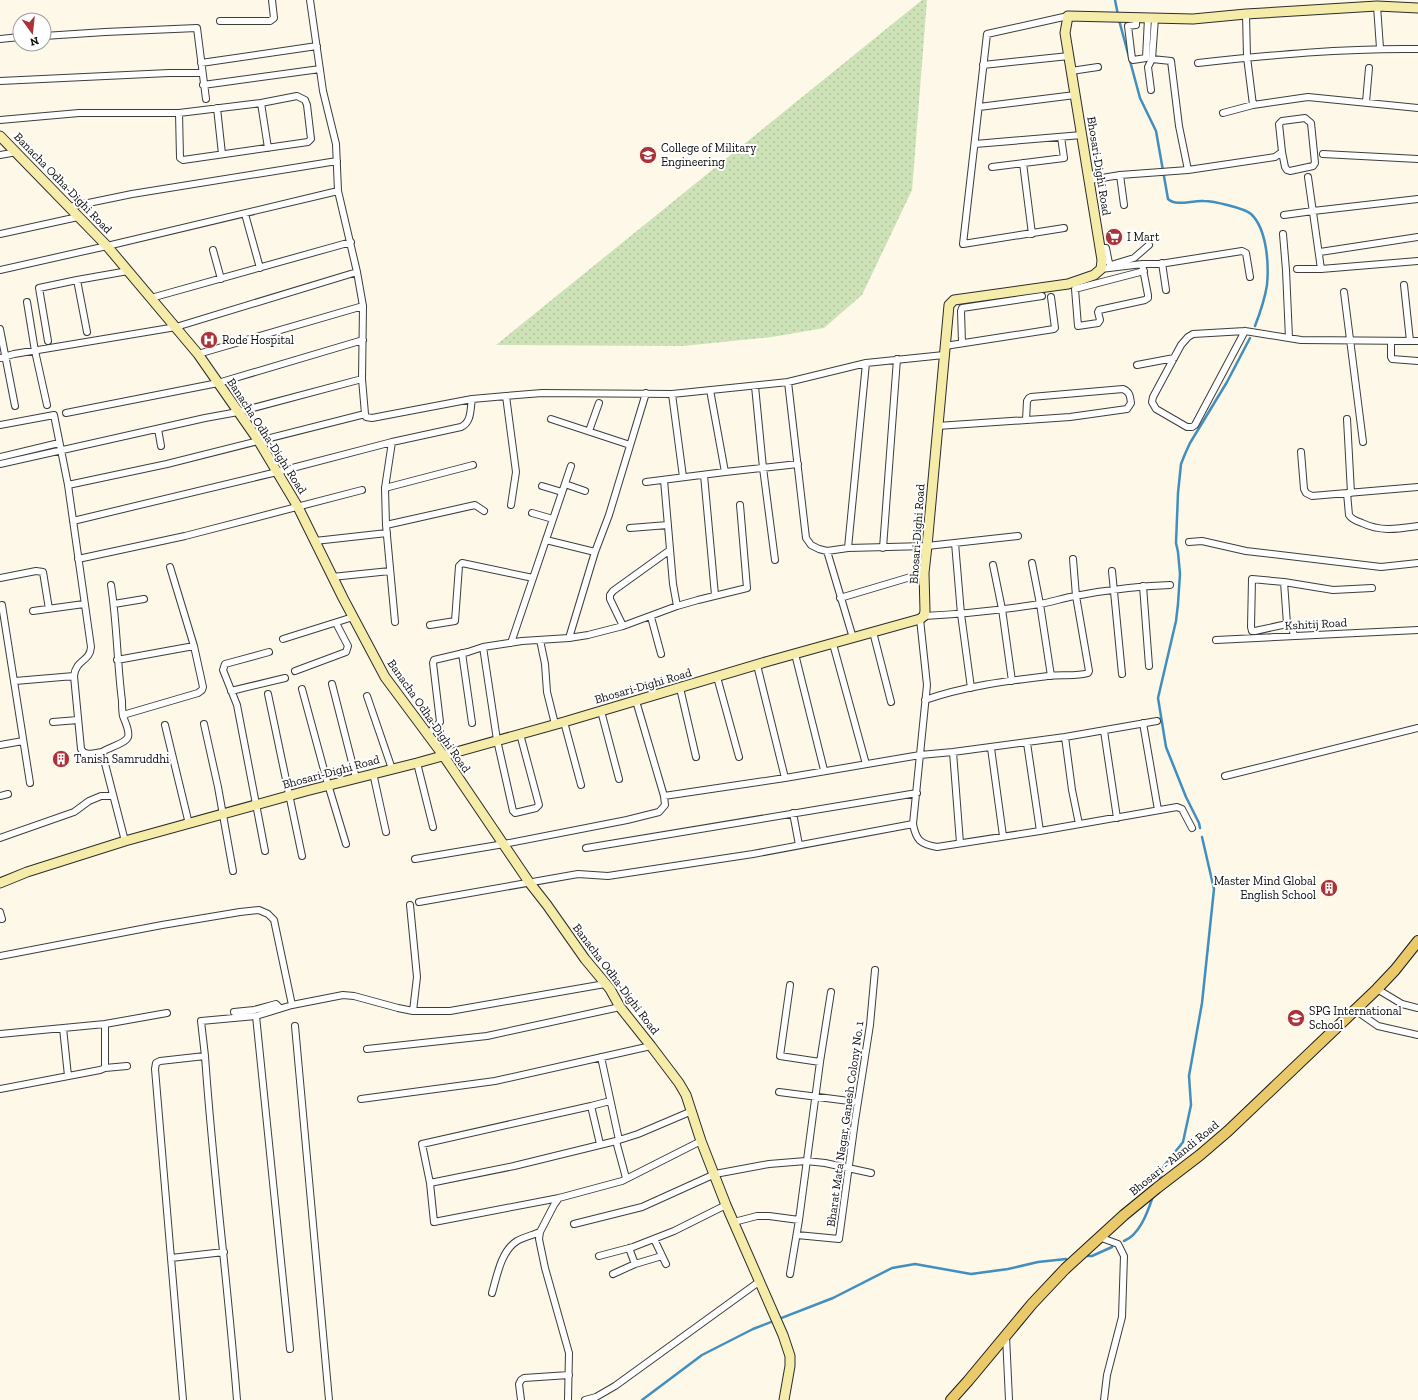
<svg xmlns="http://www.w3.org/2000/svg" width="1418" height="1400" font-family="'Zilla Slab',serif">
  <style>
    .grass { fill: url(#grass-dots) }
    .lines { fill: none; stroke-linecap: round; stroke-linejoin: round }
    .stream { stroke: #428ebe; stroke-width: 2.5 }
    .street-casing { stroke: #3d3d3d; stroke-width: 8 }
    .secondary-casing { stroke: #2c2c2c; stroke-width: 11 }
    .primary-casing { stroke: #1b1b1b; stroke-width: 12 }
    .street { stroke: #fff; stroke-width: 6 }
    .secondary { stroke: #f6ecaa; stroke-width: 9 }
    .primary { stroke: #eac96b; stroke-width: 10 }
    .labels { text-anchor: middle; stroke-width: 4; stroke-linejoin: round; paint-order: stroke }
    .poi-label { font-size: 12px; fill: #0a0a0a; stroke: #fff; text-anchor: start }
    .street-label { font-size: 12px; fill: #0a0a0a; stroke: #fff }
  </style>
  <defs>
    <pattern id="grass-dots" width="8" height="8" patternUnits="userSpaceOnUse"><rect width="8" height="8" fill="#cee2b7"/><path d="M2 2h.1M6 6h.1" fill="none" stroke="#b0c19c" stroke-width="1.8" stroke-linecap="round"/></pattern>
  </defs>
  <rect width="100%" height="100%" fill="#fdf8e8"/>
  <path class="grass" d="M922,0H927L912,190L862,295L824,328L772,337L683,346L496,345Z"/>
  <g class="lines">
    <path class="stream" d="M1115,0L1118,15
      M1119,20L1140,98L1156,131L1168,199C1177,207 1192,200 1204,201C1213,201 1244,208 1251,214C1267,229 1269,264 1267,285C1265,298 1260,313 1255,326
      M1200,828L1199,823L1186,797L1166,747L1158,698L1176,621L1178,604L1180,574L1178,552L1176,543L1178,493L1181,464L1185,454L1190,443L1227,382L1250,338
      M1160,1178L1164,1166L1183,1142L1191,1105L1189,1076L1202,1003L1214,889L1202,837
      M1124,1241C1139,1235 1147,1214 1152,1199
      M1087,1256H1092L1112,1247
      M642,1400L702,1355L753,1329L833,1298L892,1268L915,1264L971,1274L1008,1269L1038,1262L1066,1259"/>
    <defs>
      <path id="street" d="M310,0L323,91L336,144L338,191L357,272L363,306L362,379L365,414L366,417L372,418L472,399
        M1377,6L1380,48
        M1246,14L1247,57L1253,105
        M1136,18V25L1128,26L1132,59L1133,60L1146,58L1148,18
        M220,21H270L274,18L272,0
        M44,36L105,32L197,28L206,99
        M0,39L20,37
        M1152,59L1171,61L1179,126L1188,170
        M201,63L317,46
        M1198,63C1271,55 1344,48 1418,49
        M983,65L1069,56
        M1071,71L1098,67
        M0,81L169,73H202
        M203,85L320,69
        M1151,90L1148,67L1152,59L1155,18
        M1366,102L1369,68
        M261,103L268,148
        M979,107L1075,95
        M217,108L222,154
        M1223,113L1253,105L1308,97L1418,108
        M0,120L79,113H179L261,103L297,96L305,100L307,105L311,139L308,142L183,160L180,158L179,113
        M975,144L1082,135
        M1323,154L1418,159
        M0,155L17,152
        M1023,163L1032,234
        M992,167L1064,158L1061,137
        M1120,175L1124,205
        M1308,177L1321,269
        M1090,180L1120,175L1188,170L1275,157L1282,152L1279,124L1282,121L1305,118L1311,123L1315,163L1313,166L1290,171L1287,170L1285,167L1282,152
        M69,207L132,194L337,161
        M245,214L260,268
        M1284,215L1313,211L1418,199
        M1064,228L963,244L987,34L1068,16
        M0,234L78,217
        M1283,234L1286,270L1289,338
        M1100,248H1106L1109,263L1111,265L1134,258L1149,245
        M213,250L221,279
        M1320,252L1418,237
        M1162,263L1166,290
        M1142,264L1148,295V298L1145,300L1099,310L1098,312L1100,320L1098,323L1078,326L1075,289L1144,271
        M1101,269L1142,264H1160L1242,251L1246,253L1250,277
        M1297,269H1321L1418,261
        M0,270L107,246L338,191
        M1404,285L1410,341
        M1344,292L1363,442
        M151,298L351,242
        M27,302L35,351L47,405
        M0,329L15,406
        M1245,331L1195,425L1192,427H1187L1156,409L1152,402L1153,397L1181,345L1188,337L1193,334L1245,331L1301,340L1418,341
        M87,332L77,280L128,271
        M48,341L39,288L77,280
        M1391,341V357L1392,359L1418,361
        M962,343L961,311L962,308L1042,296
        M945,346L1054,329L1055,328L1051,297
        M198,354L363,306
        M0,358L14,354L176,327L357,272
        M1137,365L1174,358
        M788,382L806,538L811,545L819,549L827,551L848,548L927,546L1018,536
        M755,386L763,468L775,560
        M710,390L725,472
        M672,394L683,477
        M506,396L542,393L672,394L788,382L866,363
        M66,413L218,383L363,340
        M551,419L630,445
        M1347,419L1351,493
        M0,425L54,415L68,485L91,647C90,662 76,659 74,676L15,681
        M937,426L1070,417L1127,409L1131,403C1130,396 1130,392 1123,389L1031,397L1029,398L1027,401L1026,420
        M158,429L161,446
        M589,431L599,403
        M392,442L385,488L386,525L395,622
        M1301,452L1304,489L1306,493L1312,496L1418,487
        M0,457L59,443
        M0,464L205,418L238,412L362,379
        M704,475L715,595
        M664,480L673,584L677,606
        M646,482L725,472L798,464
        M565,484L585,491
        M68,485L167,464L365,414
        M542,486L562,492
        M385,488L473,465
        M1347,493L1349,515C1352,520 1357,521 1362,523C1381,532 1397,529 1418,526
        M532,513L553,519
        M73,521L277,472L392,442L461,427C472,422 470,409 472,399L506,396L516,472L511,505
        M386,525L475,505L484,511
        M630,528L668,525
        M546,540L595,552
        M315,541L387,533
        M1189,542L1202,541L1246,551L1381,567L1418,563
        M955,543L961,614L971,688
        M848,548L866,363L944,355
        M883,548L897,359
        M827,551L853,638
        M78,559L185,536L362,490
        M1032,563L1040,604L1051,676
        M993,565L1002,609L1012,681
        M1112,571L1122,674
        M332,577L390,571
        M0,578L36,571L43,572L49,609
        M1284,582L1287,624
        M1143,586L1149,666
        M840,598L924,573
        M114,604L144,599
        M2,605L30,783
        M33,611L84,604
        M924,616C962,614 1001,610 1040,604C1052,602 1063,598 1075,596C1106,590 1138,586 1170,585
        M651,617L661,654
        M920,619L927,685L913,824C916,840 920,844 937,847L1040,831L1177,807L1182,809L1192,828
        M430,625L455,621L459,566L462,563L533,578
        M623,626L610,599V595L613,591L670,550
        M873,632L891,702
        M1294,636L1292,627L1287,624L1255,631H1252L1251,627L1252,579L1284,582L1333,590L1372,588
        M569,638L595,552L609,515L646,393
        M283,639L353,617
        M540,640L545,664L547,692L555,724
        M1216,640L1418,630
        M511,643L571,466
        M833,644L866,764
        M462,653L472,723
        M795,654L824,770
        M117,660L194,646
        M757,665L785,778
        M295,671L346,652L348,646L336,623
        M74,676L81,749C85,757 95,753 102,752L125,841
        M717,677L739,757
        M332,684L356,778
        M680,688L696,757
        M302,689L327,781L346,844
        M231,691L285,678
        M268,694L302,856
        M367,696L392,769
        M925,700C965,686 1007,681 1048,676C1061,674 1076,677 1088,673L1089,671L1076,596L1073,559
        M636,701L664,796L785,778L920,755L953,752L1065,737L1157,721
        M601,711L619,779
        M123,715L198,693L202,690L203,687L194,646L170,567
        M53,722L78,720
        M564,722L581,785
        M1143,723L1158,810
        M204,724L218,787L233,871
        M165,725L189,824
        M1104,731L1117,818
        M520,734L539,805L536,808L515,813L513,811L497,740L483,647L522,641L569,638L588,635L623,626L677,606L698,600L747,588L740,505
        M427,735L440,722L433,663L434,660L468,652L483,647
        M1065,737L1072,790L1079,824
        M1027,743L1040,831
        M0,745L23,741
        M991,748L1003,836
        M102,752C108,748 126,743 128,737C130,731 125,722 123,716C122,711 122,706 122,701C117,662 117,623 111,585
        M953,752L960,843
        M417,763L433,827
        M373,773L386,832
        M1225,776L1418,728
        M0,796L8,794
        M793,813L799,845
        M0,838L74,812L89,801L101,796H113
        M586,848L917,793
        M265,851L237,705L223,670L225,664L269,652
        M415,859L504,844L627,820L659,812L665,805L664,796
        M419,902L578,874L608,876L753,854L913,824
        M410,905L417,977L413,1011
        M0,912L2,919
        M0,956L162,925L240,912L259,910L268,914L274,920L292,1005L256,1016L201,1021L205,1056
        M790,985L780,1056L820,1062
        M1377,989L1402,1004L1418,1008
        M292,1005L343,995L354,996L398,1008L413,1011H450L605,984
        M1355,1010L1378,1026L1418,1035
        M234,1012L254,1010L276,1004L280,1008
        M256,1016L290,1349
        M295,1026L329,1400
        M63,1028L68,1076
        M0,1034L105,1024L167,1013
        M367,1049L487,1036L620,1007
        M601,1057L619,1140
        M105,1068L127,1066
        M0,1089L100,1070L105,1068V1024
        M779,1092L857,1102
        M361,1099L495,1081L651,1046
        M591,1106L610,1101
        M692,1111L638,1134L616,1141L514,1166L430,1183L434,1222L559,1198L622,1181L701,1141
        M616,1141L626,1178
        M430,1183L422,1144L591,1106L600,1144
        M559,1198L554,1205L540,1232L539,1239L545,1268L569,1353L568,1400
        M734,1222L757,1216H769L799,1220L820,1062L831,992
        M574,1224L642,1207L715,1174L769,1164L806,1161L825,1163L871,1173
        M797,1235L839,1239L855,1121L870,1025L875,970
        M1099,1237L1118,1244L1124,1256L1122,1317L1107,1375L1104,1400
        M654,1239L666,1264
        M629,1248L635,1264
        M599,1256L633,1247L674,1231L726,1205
        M171,1258L224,1252
        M613,1274L635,1264L662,1256
        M790,1274L799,1220
        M492,1293C497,1276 501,1251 517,1241C524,1237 533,1235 540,1232
        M1006,1336L1009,1400
        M183,1400L155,1069L156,1063L160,1061L205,1056C213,1171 228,1285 237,1400
        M521,1400L519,1384L521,1380L524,1378L569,1375
        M585,1400L596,1397L615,1386L760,1281"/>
      <path id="secondary" d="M0,136L107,246L198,354L258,440L298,507L343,598L385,677L443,755L529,882L547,905L585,959L610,989L620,1007L651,1046L679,1083L686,1095L701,1141L726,1205L783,1335L790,1356V1366L784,1400
        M0,883L27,872L125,841L306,791L417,763L564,722L769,661L920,619L924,616L925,611L924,573L927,546L949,305L954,300L1068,284L1094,275L1101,269L1102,260L1065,33L1068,16L1193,19L1246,14L1377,6L1418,8"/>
      <path id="primary" d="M951,1400L968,1381L1032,1304L1065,1269L1124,1215L1157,1188L1200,1155L1228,1131L1377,989L1395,970L1418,941"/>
    </defs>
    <use href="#street" class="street-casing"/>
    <use href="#secondary" class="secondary-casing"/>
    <use href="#primary" class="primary-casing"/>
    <use href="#street" class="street"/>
    <use href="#secondary" class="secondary"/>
    <use href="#primary" class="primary"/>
  </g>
  <defs>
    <symbol id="university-disc" viewBox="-11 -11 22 22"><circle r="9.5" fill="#aa3239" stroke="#fff"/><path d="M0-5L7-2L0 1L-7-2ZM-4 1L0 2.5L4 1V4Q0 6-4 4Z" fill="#fff"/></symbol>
    <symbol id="supermarket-disc" viewBox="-11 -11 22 22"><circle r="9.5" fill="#aa3239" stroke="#fff"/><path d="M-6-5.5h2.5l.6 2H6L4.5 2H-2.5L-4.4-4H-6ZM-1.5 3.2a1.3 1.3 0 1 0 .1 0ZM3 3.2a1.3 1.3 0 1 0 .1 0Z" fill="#fff"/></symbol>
    <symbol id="hospital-disc" viewBox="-11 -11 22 22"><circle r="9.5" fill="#aa3239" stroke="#fff"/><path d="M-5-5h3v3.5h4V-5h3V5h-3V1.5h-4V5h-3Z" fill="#fff"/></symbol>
    <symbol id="building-disc" viewBox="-11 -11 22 22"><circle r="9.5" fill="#aa3239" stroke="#fff"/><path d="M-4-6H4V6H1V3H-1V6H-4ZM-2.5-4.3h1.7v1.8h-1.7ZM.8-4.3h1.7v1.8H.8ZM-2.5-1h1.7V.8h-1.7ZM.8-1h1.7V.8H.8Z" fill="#fff"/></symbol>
    <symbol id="school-disc" viewBox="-11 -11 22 22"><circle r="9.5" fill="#aa3239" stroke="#fff"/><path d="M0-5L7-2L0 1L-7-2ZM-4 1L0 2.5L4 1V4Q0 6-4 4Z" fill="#fff"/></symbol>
  </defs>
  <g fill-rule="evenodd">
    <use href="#university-disc" x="638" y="145" width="20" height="20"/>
    <use href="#supermarket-disc" x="1104" y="227" width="20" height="20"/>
    <use href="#hospital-disc" x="199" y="330" width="20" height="20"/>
    <use href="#building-disc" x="51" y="749" width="20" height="20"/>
    <use href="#building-disc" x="1319" y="878" width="20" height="20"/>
    <use href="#school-disc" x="1286" y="1008" width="20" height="20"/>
  </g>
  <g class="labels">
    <g class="poi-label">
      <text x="661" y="152">College of Military<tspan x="661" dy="14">Engineering</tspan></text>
      <text x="1127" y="241">I Mart</text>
      <text x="222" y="344">Rode Hospital</text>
      <text x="74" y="763">Tanish Samruddhi</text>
      <text x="1316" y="885" text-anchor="end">Master Mind Global<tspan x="1316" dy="14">English School</tspan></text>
      <text x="1309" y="1015">SPG International<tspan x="1309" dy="14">School</tspan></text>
    </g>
    <g class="street-label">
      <text transform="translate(1099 166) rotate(81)" y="4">Bhosari-Dighi Road</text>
      <text transform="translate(63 183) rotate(46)" y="4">Banacha Odha-Dighi Road</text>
      <text transform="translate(267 436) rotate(57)" y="4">Banacha Odha-Dighi Road</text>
      <text transform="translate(917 534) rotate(-86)" y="4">Bhosari-Dighi Road</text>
      <text transform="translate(1316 624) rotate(-3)" y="4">Kshitij Road</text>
      <text transform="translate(643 686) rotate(-16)" y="4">Bhosari-Dighi Road</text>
      <text transform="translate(429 716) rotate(55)" y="4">Banacha Odha-Dighi Road</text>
      <text transform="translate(331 772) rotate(-15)" y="4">Bhosari-Dighi Road</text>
      <text transform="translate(616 979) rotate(53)" y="4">Banacha Odha-Dighi Road</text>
      <text transform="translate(845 1124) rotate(-82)" y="4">Bharat Mata Nagar, Ganesh Colony No. 1</text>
      <text transform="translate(1174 1158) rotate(-39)" y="4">Bhosari - Alandi Road</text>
    </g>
  </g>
  <g transform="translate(32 32) rotate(165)"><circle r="19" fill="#ffffff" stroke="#9d9d9d"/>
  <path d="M0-3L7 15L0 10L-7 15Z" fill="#aa3239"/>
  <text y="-6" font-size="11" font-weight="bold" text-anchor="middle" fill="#0a0a0a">N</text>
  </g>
</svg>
